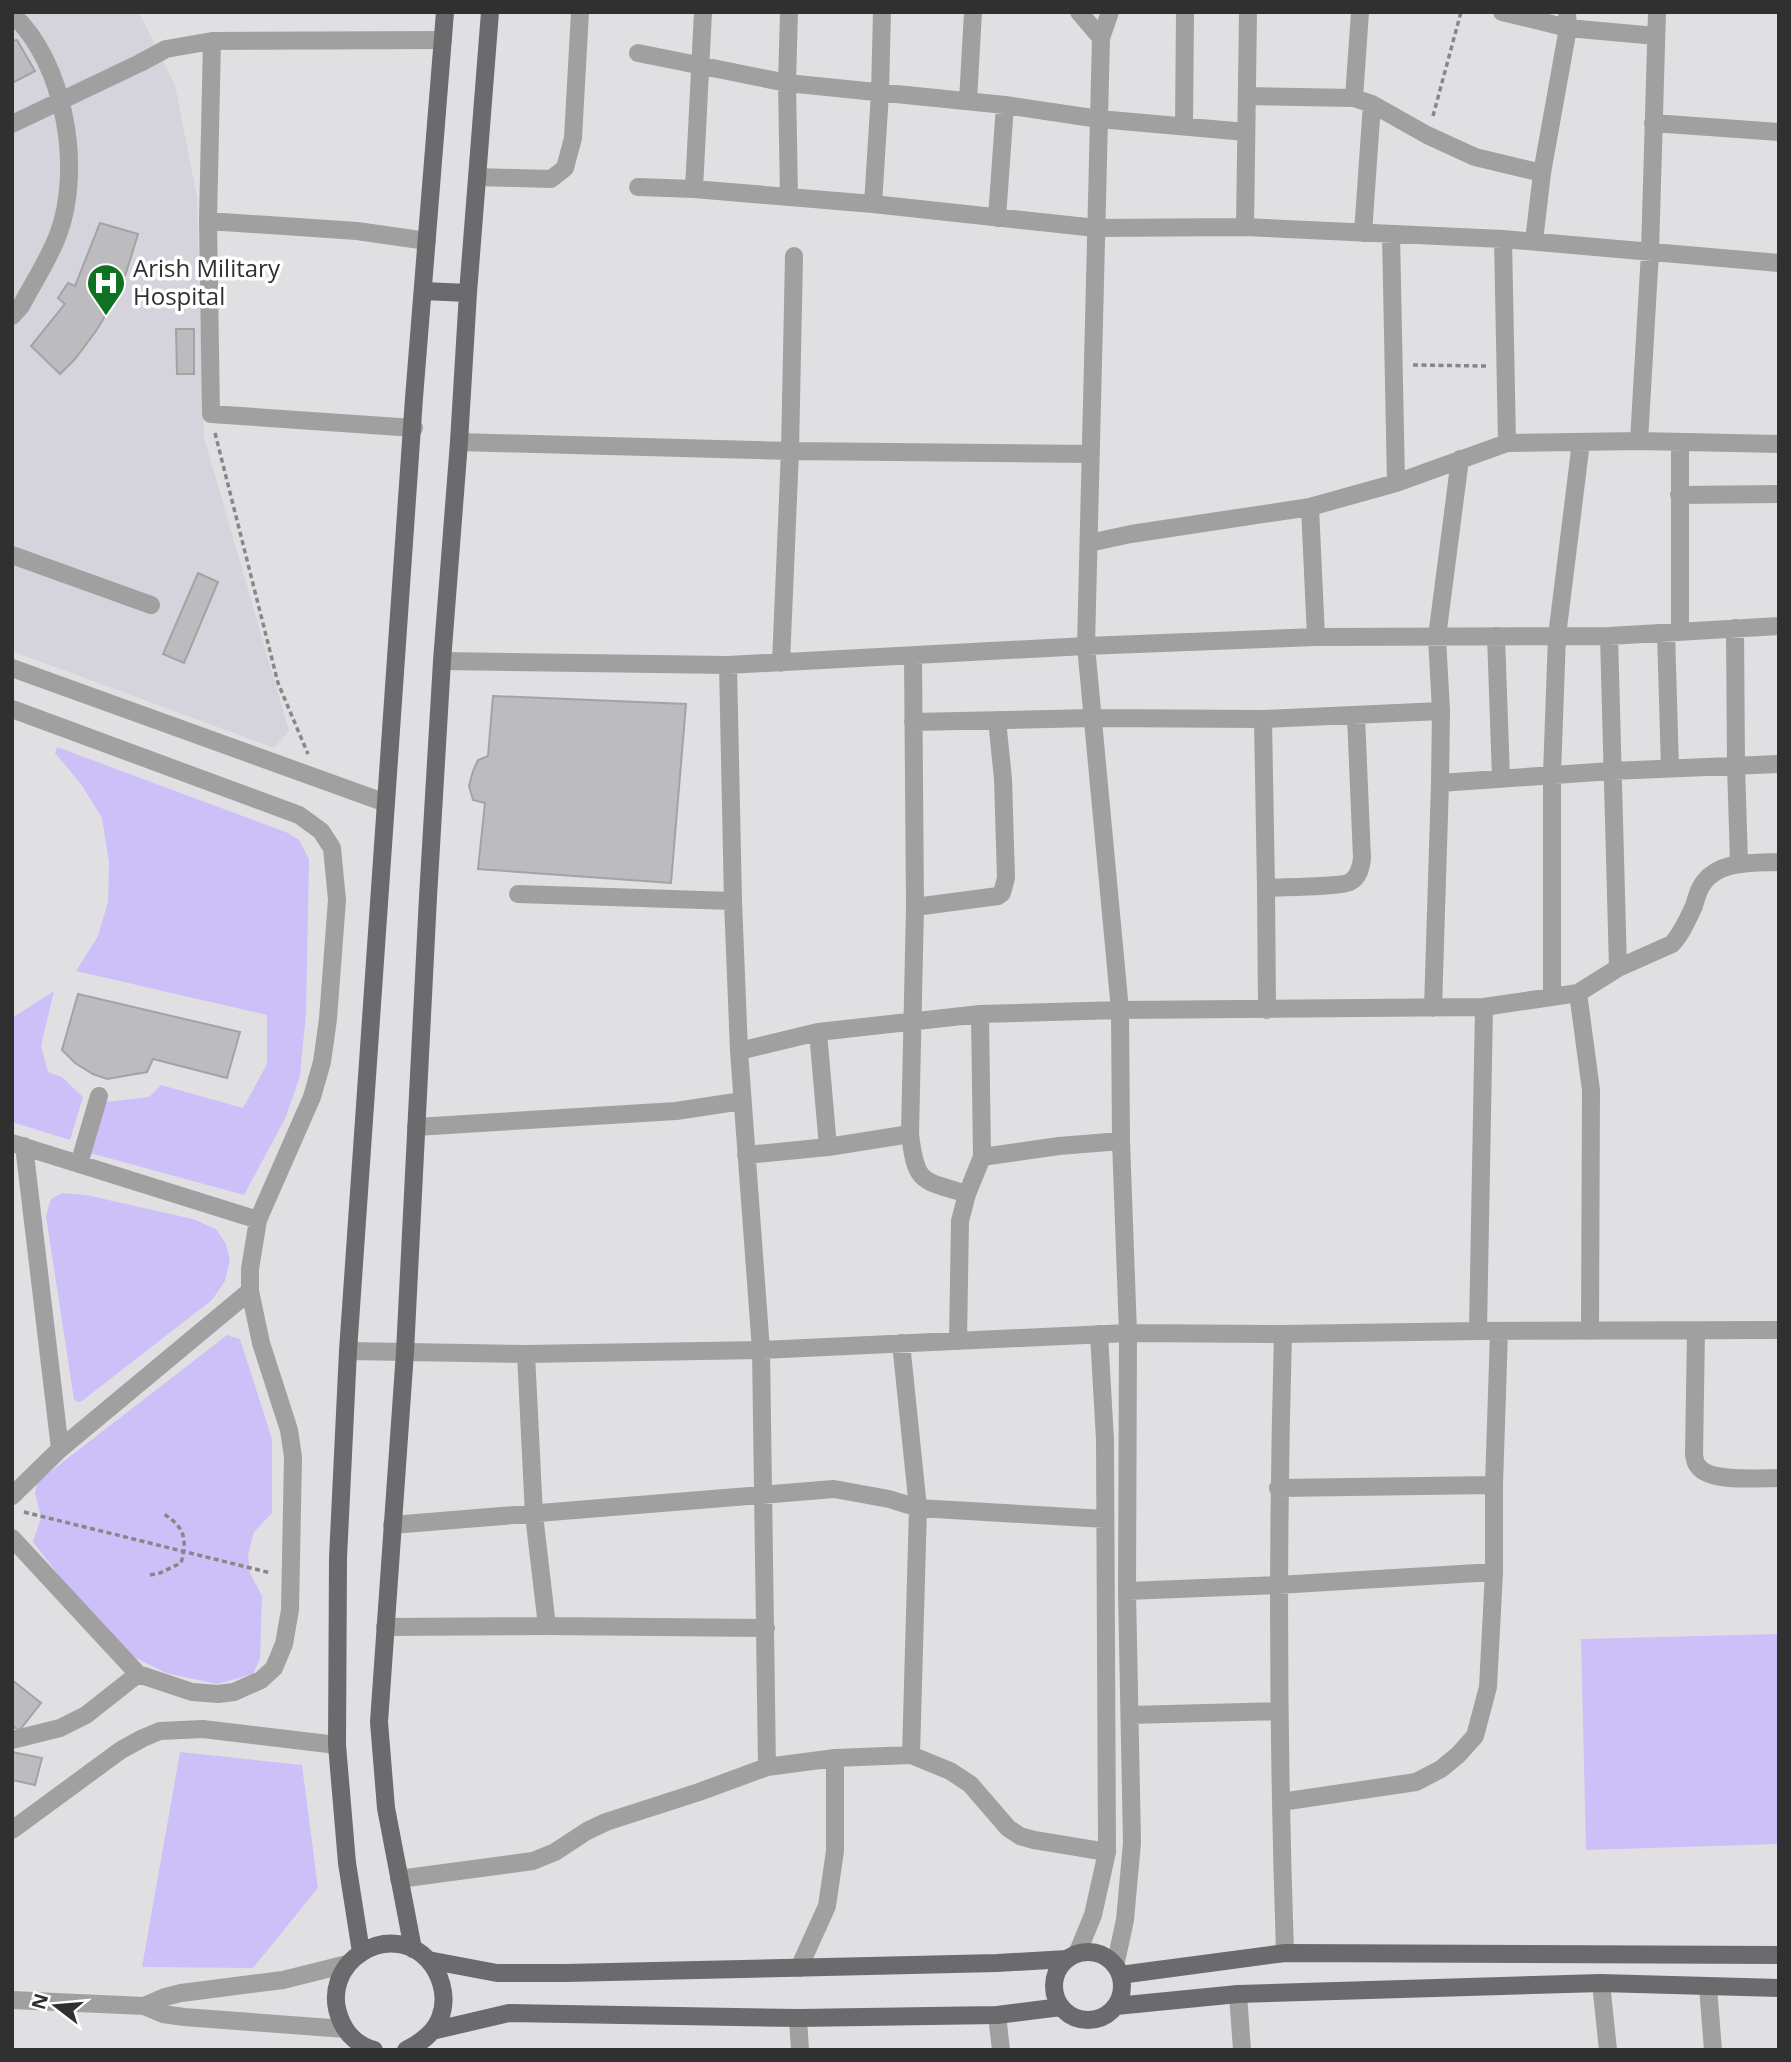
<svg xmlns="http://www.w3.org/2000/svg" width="1791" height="2062" font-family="'Open Sans',sans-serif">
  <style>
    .built { fill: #d5d3dc }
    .green { fill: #cdc0f8 }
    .building { fill: #bcbbbe; stroke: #a3a3a6; stroke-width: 2 }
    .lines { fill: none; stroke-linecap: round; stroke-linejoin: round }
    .path { stroke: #878789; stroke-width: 3.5; stroke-dasharray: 5 3.5; stroke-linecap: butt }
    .minor { stroke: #a0a0a1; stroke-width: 18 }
    .major { stroke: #6b6b6d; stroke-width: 18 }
    .labels { text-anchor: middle; stroke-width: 7; stroke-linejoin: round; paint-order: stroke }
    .poi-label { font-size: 24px; fill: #303031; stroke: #fff; text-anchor: start }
  </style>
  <rect width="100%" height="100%" fill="#e0e0e3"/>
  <path class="built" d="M12,12H139L175,85L197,197L204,437L289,731L274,748L12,651Z"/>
  <path class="green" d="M57,747L288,833L299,840L309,859L306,1013L300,1076L285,1119L244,1195L90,1153L105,1102L149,1097L161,1085L243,1108L267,1064V1015L76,971L98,936L108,902L109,863L102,818L81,784L55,753Z
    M54,991L41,1046L48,1072L62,1077L83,1097L70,1140L12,1122V1018Z
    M62,1193L86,1195L193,1219L216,1229L226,1244L230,1260L225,1281L212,1300L82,1401L78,1402L74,1400L46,1216L51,1199Z
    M227,1335L240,1339L272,1439V1513L254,1532L248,1554L250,1573L262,1596L260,1659L253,1674L217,1684L166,1673L134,1657L111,1643L33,1542L41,1518L35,1493L37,1482Z
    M1779,1634V1844L1586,1850L1581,1639Z
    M180,1752L302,1765L318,1888L253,1968L142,1967Z"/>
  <path class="building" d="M17,40L35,71L12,83V41Z
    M100,223L138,234L126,273L107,313L96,331L75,359L60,374L31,346L65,304L58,298L68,283L75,286Z
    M176,329H194V374H177Z
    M198,573L218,582L184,663L163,654Z
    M493,696L686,704L671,883L478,869L485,803L473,800L469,786L473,771L478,760L488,756Z
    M78,994L240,1032L227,1078L153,1059L147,1072L107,1079L93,1074L75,1063L62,1050Z
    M12,1680L41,1703L19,1731L12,1725Z
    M12,1752L42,1758L35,1785L12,1780Z"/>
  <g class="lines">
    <path class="path" d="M1433,116L1461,12
      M1413,365L1486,366
      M215,433L278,683L308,754
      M24,1512L271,1573
      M150,1575L160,1573L181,1563C188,1538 184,1526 162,1513"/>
    <path class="minor" d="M789,12L787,83L789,197
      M1079,12L1101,38
      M1110,12L1101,38L1086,646L1120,1010L1121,1141L1128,1333L1127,1591L1132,1843L1125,1920L1115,1966
      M1502,12L1568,28L1656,36
      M12,14C65,62 83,169 58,235C49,259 33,283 21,306L12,316
      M212,41L208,221L211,414L414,428
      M638,53L787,83L1005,105L1099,119L1246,132
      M1247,96L1354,98L1372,104L1427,135L1475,157L1542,173
      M1354,98L1360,12
      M968,101L973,12
      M1653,123L1779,132
      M12,124L140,63L166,49L212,41L443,40
      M1184,126L1185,12
      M477,177L551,179L565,168L573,138L580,12
      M638,187L694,189L873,204L1096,228L1245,227L1503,239L1779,263
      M694,189L703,12
      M873,204L880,93L882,12
      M997,218L1005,105
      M208,221L357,231L427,241
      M1245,227L1248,12
      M1363,233L1372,104
      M1391,234L1396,483
      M1503,239L1507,443
      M1534,241L1542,173L1568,28L1567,12
      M1639,441L1650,252L1657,12
      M459,442L790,451L1091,454
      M1680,442V632
      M1679,495L1779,494
      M1310,507L1316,637
      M1089,543L1131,534L1310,507L1396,483L1507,443L1639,441L1779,444
      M12,555L151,605
      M1735,628L1736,765L1739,863
      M1666,633L1670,768
      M1496,636L1501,778
      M1609,636L1618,968
      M913,656L915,907L910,1134C916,1184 921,1180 967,1194
      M442,661L728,665L1086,646L1316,637L1609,636L1779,626
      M781,663L790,451L794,256
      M728,665L733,901L739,1051L761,1350L767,1767
      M12,668L386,803
      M12,709L299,815L321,831L332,848L337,900L328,1019L322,1062L312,1097L258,1220L250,1269V1291L261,1343L289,1430L293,1457L290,1610L284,1644L274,1668L261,1680L234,1692L218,1694L192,1692L138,1674L12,1538
      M1263,719L1266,888
      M913,722L1092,718L1263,719L1441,711
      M1440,783L1611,771L1779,764
      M518,894L733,901
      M915,907L998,896L1002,893L1006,878L1003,779L997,720
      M1578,993L1591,1090L1590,1331
      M1552,997V774L1557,636L1581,442
      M1433,1008L1440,783L1441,711L1437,637L1460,459
      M1267,1010L1266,888C1281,887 1341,887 1350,882C1359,877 1361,867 1362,858L1356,716
      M818,1032L828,1147
      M739,1051L818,1032L980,1014L1120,1010L1484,1007L1578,993L1618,968L1672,944C1682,933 1688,919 1694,906C1696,899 1698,891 1702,885C1718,860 1753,863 1779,862
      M416,1127L676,1111L742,1101
      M12,1143L258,1220
      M24,1146L60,1449
      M746,1155L828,1147L910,1134
      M982,1157L1059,1146L1121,1141
      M79,1164L99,1096
      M1478,1331L1484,1007
      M1696,1331L1694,1455C1695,1459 1695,1463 1698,1466C1709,1483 1760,1478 1779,1478
      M1283,1334C1277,1541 1278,1747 1285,1953
      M958,1341L960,1221L967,1194L982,1157L980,1014
      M901,1343L918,1508L911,1755
      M348,1351L526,1354L761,1350L1128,1333L1283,1334L1478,1331L1779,1330
      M526,1354L534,1515L547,1626
      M1278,1488L1494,1485
      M12,1496L60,1449L250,1291
      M392,1525L834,1489L889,1499L918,1508L1105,1519
      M1127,1591L1278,1585L1494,1572
      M385,1627L547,1626L766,1628
      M1130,1715L1278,1711
      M12,1740L60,1728L86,1715L138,1674
      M1281,1802L1416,1782L1441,1769L1458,1755L1475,1736L1488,1687L1494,1572V1485L1499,1331
      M12,1830L121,1750L143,1738L160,1731L203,1729L337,1745
      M399,1879L533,1861L555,1852L587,1831L606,1822L699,1792L767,1767L835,1758L911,1755L950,1771L970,1784L1008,1828L1020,1836L1034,1840L1107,1852
      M1077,1954L1093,1915L1107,1852L1105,1440L1099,1334
      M799,1968L827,1906L835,1851V1758
      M1601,1983L1608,2050
      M1708,1987L1713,2050
      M1238,1994L1242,2050
      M12,2000L144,2006L163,2014L184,2017L345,2029
      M144,2006L165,1997L181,1993L283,1980L347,1964
      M997,2015L1001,2050
      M798,2018L800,2050"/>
    <path class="major" d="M423,291L468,293
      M413,1949L386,1808L379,1722L405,1352L428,897L442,661L459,442L468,293L490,12
      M361,1952L347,1863L337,1745L338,1558L348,1351L414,398L445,12
      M1054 1986a34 34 0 1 1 68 0a34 34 0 1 1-68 0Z
      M428,1960L497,1973H566L997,1963L1067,1959
      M1120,1975L1285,1953L1779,1955
      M1116,2006L1238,1994L1601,1983L1779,1988
      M432,2031L509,2013L798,2018L997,2015L1061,2007
      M374,2050C360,2046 348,2036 342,2023C313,1963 395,1913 433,1966C443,1981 447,2001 440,2018C434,2034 420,2043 406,2050"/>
  </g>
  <defs>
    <symbol id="hospital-pin" viewBox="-11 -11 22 30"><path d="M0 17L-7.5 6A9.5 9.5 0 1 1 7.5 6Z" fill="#0e7222" stroke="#fff"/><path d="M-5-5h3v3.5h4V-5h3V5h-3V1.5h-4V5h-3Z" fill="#fff"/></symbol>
  </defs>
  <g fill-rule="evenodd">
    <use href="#hospital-pin" x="84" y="261" width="44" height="60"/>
  </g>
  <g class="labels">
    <g class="poi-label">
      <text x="133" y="277">Arish Military<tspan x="133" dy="28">Hospital</tspan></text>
    </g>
  </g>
  <rect width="1791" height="2062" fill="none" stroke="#303031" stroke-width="28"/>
  <g transform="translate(56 2006) rotate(286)" stroke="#ffffff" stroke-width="5" paint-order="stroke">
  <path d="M0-5L12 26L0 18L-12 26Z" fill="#303031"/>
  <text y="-10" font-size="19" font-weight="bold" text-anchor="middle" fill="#303031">N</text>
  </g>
</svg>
